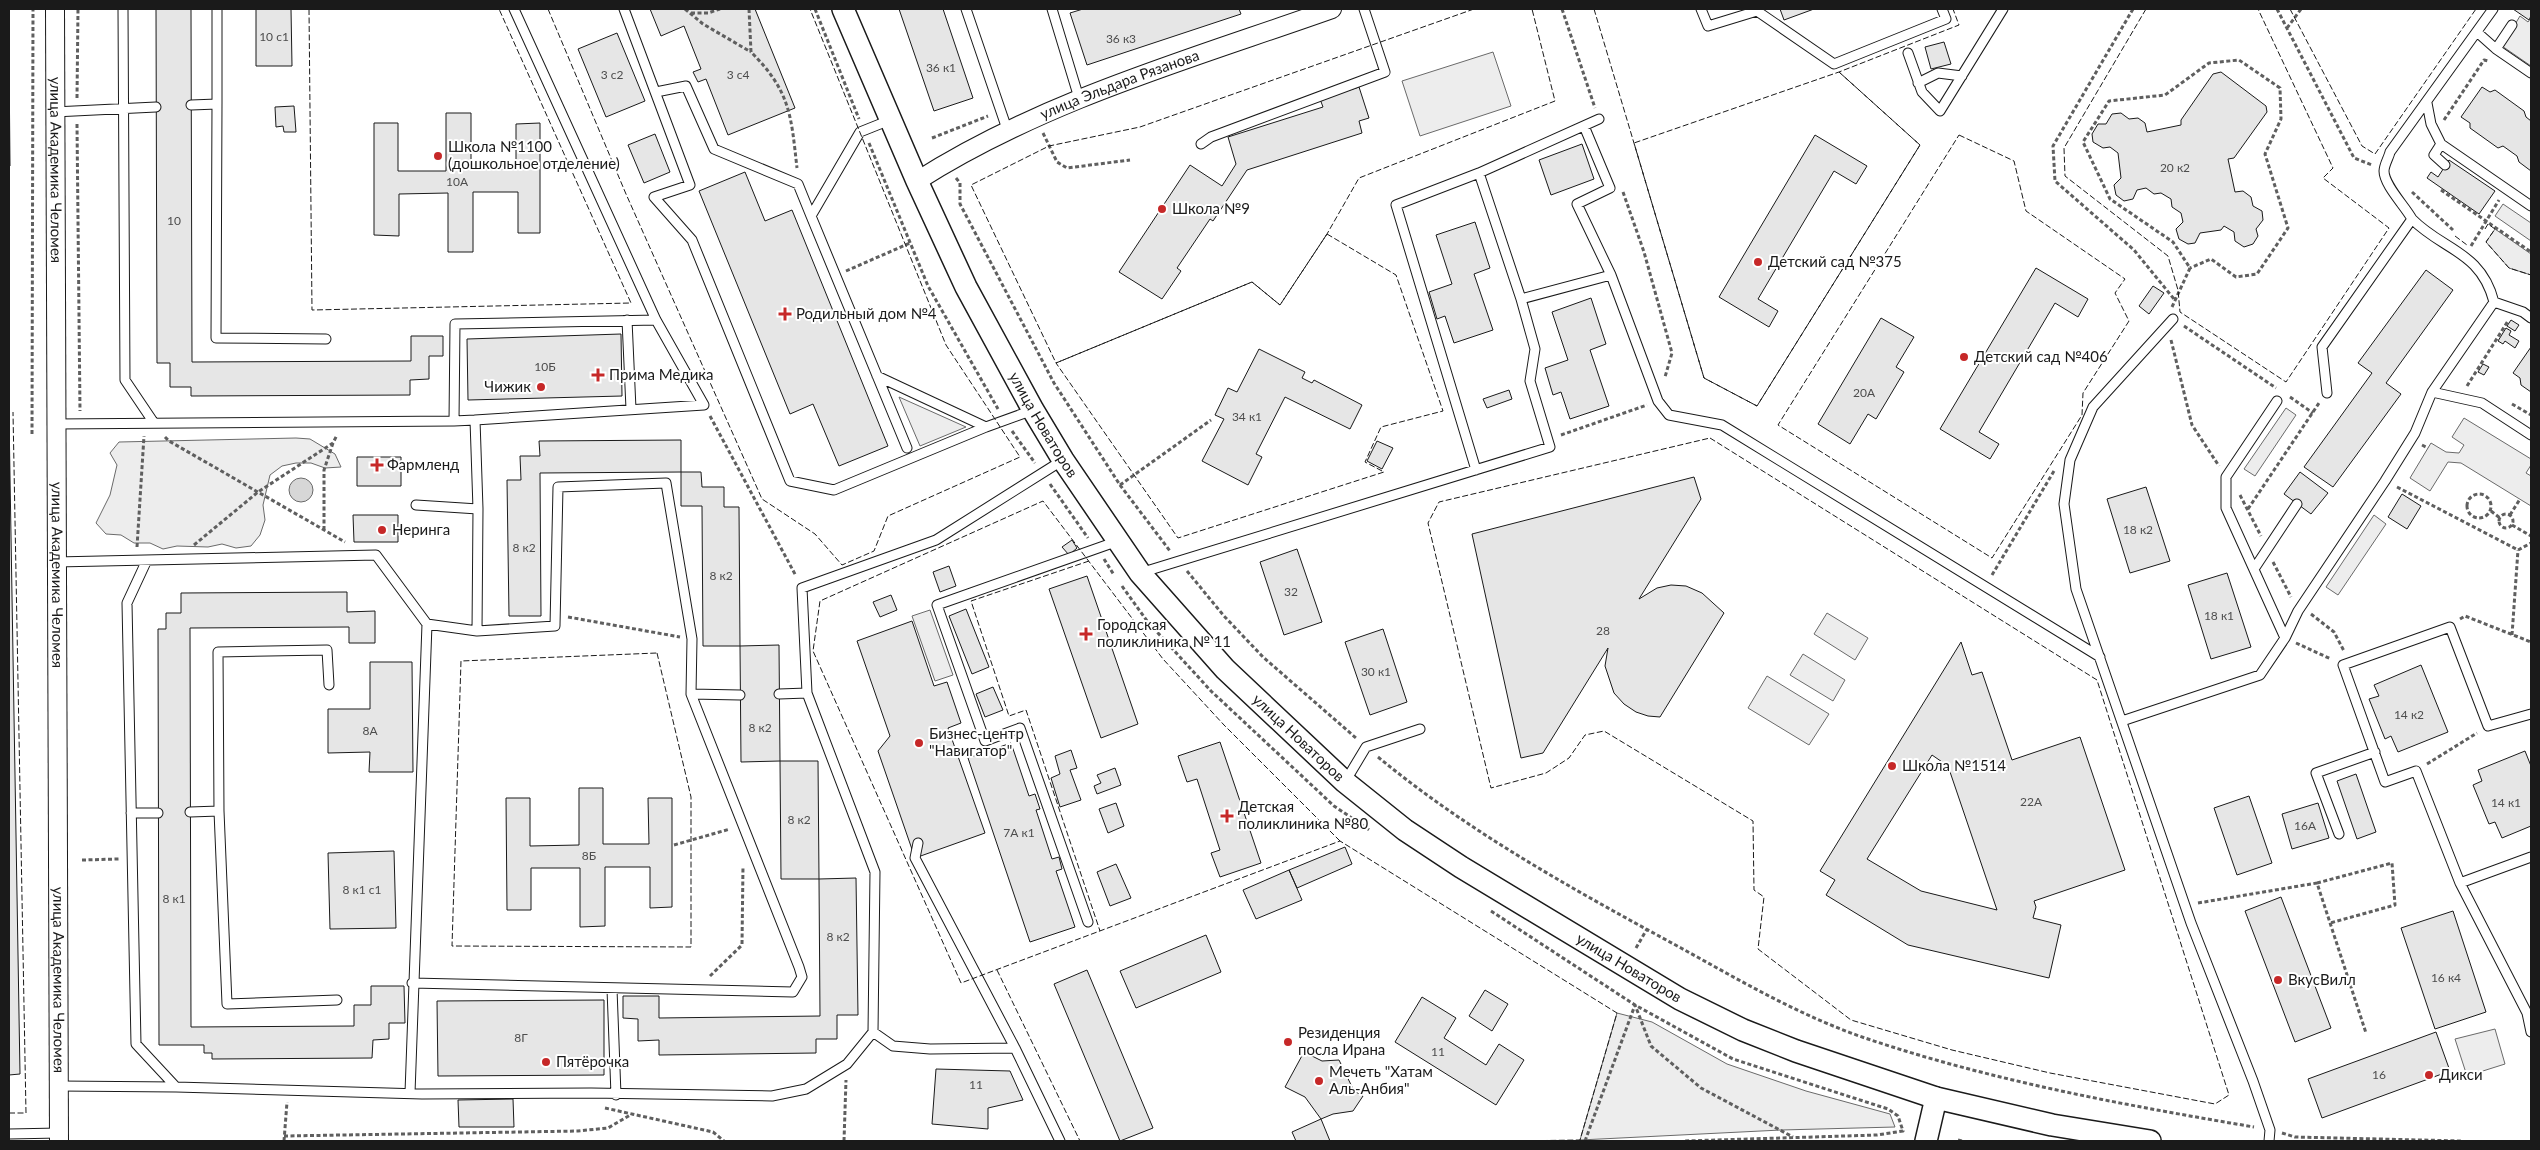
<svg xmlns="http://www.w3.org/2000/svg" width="2540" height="1150" font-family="Lato,sans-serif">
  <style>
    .built { fill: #ededed; stroke: #6a6a6a }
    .water { fill: #d7d7d7; stroke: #6a6a6a }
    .building { fill: #e6e6e6; stroke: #1a1a1a; fill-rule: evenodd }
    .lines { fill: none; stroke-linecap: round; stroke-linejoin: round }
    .service-casing { stroke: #1a1a1a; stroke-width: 11 }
    .minor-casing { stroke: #1a1a1a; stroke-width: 20 }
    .tertiary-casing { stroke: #1a1a1a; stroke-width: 24 }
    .path { stroke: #5f5f5f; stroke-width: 3; stroke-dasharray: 4 2.5; stroke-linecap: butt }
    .service { stroke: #fff; stroke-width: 9 }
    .minor { stroke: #fff; stroke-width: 18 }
    .tertiary { stroke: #fff; stroke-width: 21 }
    .fence { stroke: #1a1a1a; stroke-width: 1; stroke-dasharray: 6 2.5; stroke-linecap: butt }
    .poi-dot { fill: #c62828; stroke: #fff; stroke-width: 2 }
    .labels { text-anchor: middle; stroke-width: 4; stroke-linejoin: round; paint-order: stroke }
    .number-label { font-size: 12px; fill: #4d4d4d }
    .street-label { font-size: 15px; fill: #1a1a1a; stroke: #fff }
    .poi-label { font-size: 15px; fill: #1a1a1a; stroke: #fff; text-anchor: start }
  </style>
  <rect width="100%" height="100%" fill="#fff"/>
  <path class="built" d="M2520,16L2528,22L2531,18V66L2502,46Z
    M1493,52L1511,106L1420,136L1402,81Z
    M2503,204L2531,223V241L2495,216Z
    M2495,229L2531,254V275L2509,268L2486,242Z
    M899,397L966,427L920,446Z
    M2286,408L2296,415L2255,476L2244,469Z
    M2464,418L2531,459V465L2526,473L2531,476V506L2461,463L2448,462L2430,491L2410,478L2431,443L2446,452L2459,453L2464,445L2452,437Z
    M296,438L310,439L335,454L341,467L325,468L311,463H296L282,466L270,475L263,505L265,520L260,535L251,546L236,548L222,544L208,547L177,546L163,549L150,543H134L121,535L106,534L96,523L110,495L117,465L110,453L119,442Z
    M2374,515L2386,524L2338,595L2326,587Z
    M930,610L953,675L935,681L912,616Z
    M1827,613L1868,638L1855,660L1814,634Z
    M1803,654L1845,680L1833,701L1790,675Z
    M1767,676L1829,714L1809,745L1748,708Z
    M1617,1013L1652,1022L1727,1064L1806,1091L1890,1114L1895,1127L1781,1130L1580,1140Z
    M2495,1029L2505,1064L2467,1076L2455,1039Z"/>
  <path class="water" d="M289 490a12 12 0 1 1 24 0a12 12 0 1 1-24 0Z"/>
  <path class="building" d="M156,9H191L192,362L411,361V336H443V356H429V379L410,380V395L191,396V387H170V363H157Z
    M256,9H291L292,66H256Z
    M650,9H755L795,108L728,135L706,79L698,82L693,72L701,69L684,26L661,36Z
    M899,9H943L973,98L934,111Z
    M1083,9H1239L1241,14L1087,65L1070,13Z
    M1780,9H1814L1784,20Z
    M2513,9H2531V16L2529,20Z
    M617,33L645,101L606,117L578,49Z
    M1944,42L1951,64L1931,69L1925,47Z
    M9,59L10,166H9Z
    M2221,72L2266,106L2267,112L2234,158L2228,159L2235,192L2243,191L2251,197L2253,206L2262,211L2263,220L2256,229L2258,236L2253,244L2244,247L2235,241L2234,232L2224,226L2221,230L2200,233L2195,243L2188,244L2179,239L2176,229L2183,222L2181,213L2172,207L2171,199L2161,193L2154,194L2146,188L2137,190L2133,199L2124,201L2116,195L2114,185L2121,178L2118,153L2110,147L2103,148L2093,142L2092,134L2098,124H2106L2112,114L2121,113L2129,119L2138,118L2145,123L2147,132L2181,125V120L2213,74Z
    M1359,87L1369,118L1359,121L1362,133L1247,170L1213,221L1210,219L1177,268L1181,271L1162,299L1119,272L1190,165L1222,186L1236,164L1228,137L1323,107L1320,99Z
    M2482,87L2490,92L2495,90L2524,111L2526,117L2531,121V171L2519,162L2517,156L2503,146L2498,148L2470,128V123L2461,117Z
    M294,106L296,132H284L283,126L276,127L275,107Z
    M446,113H471V169H516V124L540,123V233H518V192H473V252H448V193L399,194V236L374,235V123H398V171H446Z
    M655,134L670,172L644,183L628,145Z
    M1815,135L1867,166L1856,184L1834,171L1758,299L1778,311L1769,327L1719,297Z
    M1582,144L1594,179L1551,195L1539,160Z
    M2449,160L2495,191L2479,214L2427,178L2431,172L2438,177Z
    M745,172L765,221L792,210L888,446L839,466L813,404L790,414L699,191Z
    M1475,222L1490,268L1474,274L1493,330L1454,343L1445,316L1437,319L1429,292L1452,284L1436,235Z
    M2036,268L2088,299L2078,317L2055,303L1979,432L1999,444L1990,459L1940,429Z
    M2426,270L2453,290L2386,383L2401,394L2333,487L2304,467L2372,373L2358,363Z
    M2153,286L2164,293L2149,314L2139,306Z
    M1591,298L1606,344L1590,350L1609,406L1570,419L1561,392L1553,395L1545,368L1568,360L1552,312Z
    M1881,318L1914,337L1896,367L1904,372L1876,419L1868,414L1850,444L1818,424Z
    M2511,320L2519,325L2515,331L2507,326Z
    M2506,328L2511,331L2509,335L2519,341L2515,348L2505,341L2503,344L2498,341Z
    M621,334L622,396L468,400L467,339Z
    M2531,347V392L2521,385L2520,378L2513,373Z
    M1259,349L1305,372L1302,378L1312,383L1314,380L1362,405L1350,429L1285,397L1256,454L1262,457L1248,485L1202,461L1224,419L1215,415L1228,388L1237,392Z
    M2483,364L2489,367L2484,375L2478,372Z
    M1509,390L1512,399L1487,408L1483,399Z
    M9,416L20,1074L9,1075Z
    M681,440V472L540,473L541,616H509L507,480H521L520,456H540L539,441Z
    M1377,441L1393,448L1382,469L1367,461Z
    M357,457H401V486H357Z
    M681,472H701L702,487H724V507H739L740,646H703L702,506H681Z
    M2300,472L2328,493L2311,514L2284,494Z
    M1694,477L1701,499L1639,599L1657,588L1671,585L1686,586L1702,593L1724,613L1660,717L1648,716L1636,712L1624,704L1614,693L1605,666L1608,648L1543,753L1521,758L1472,534Z
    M2146,487L2170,561L2130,573L2107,499Z
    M2402,494L2421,506L2407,529L2388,517Z
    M353,515H398V542H354Z
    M1072,540L1077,548L1069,555L1062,547Z
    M1297,549L1322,622L1284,635L1260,562Z
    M949,566L956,586L940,592L933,572Z
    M2227,573L2251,647L2211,659L2188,585Z
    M1087,576L1138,724L1101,738L1049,589Z
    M347,592V612L375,611V643H349V627L190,628L191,1027L354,1026V1005H371V986H404L405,1023H389V1039L373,1040L372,1058L212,1059V1053H204V1045H159L158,629H166V613H181V593Z
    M891,595L897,610L880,617L873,602Z
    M966,609L989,667L972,674L949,616Z
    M912,621L934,686L947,682L961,723L948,728L985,833L915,858L878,751L890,736L857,641Z
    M1383,629L1407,702L1370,715L1345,642Z
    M1961,642L1972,675L1982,672L2012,760L2080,737L2125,870L2034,901L2036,907L2033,918L2061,925L2049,978L1908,945L1826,895L1835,880L1820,871ZM1932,755L1948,766L1997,910L1921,891L1867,859Z
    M779,645L780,761L741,762L740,646Z
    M370,662H412L413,772H369L370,752L328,753V709H370Z
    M2421,665L2448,732L2398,752L2391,736L2385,739L2369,699L2379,696L2374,685Z
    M993,687L1003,710L985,717L976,694Z
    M1220,742L1261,863L1220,877L1211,853L1220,850L1197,779L1187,782L1178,756Z
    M1011,743L1029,796L1035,794L1040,809L1036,810L1052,859L1059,857L1062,869L1056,871L1075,927L1030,942L968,758Z
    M1071,750L1077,768L1070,770L1081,800L1060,807L1051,778L1060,774L1055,756Z
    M2525,751L2531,766V826L2502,838L2495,822L2489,824L2473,785L2482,781L2478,770Z
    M780,761H818L819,879H781Z
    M1115,768L1121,785L1097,794L1094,786L1101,783L1097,775Z
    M2356,774L2376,832L2357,839L2337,781Z
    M579,788H603V844H649L648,798H672V907L650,908V867H605V926L580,927V868H531V910H507L506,798H530V846L579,845Z
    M2249,796L2272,863L2237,875L2214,808Z
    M1116,803L1124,826L1108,833L1099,809Z
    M2318,803L2329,838L2292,849L2282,814Z
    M1345,847L1352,864L1297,888L1289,870Z
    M394,851L396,928L330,929L328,853Z
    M1116,864L1131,898L1110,906L1097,872Z
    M1289,870L1302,900L1256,919L1243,890Z
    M856,878L858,1015H837V1039H816V1053L659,1055V1040L638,1041V1019L623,1018V996H659V1018L820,1016L819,879Z
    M2281,897L2331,1028L2295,1042L2245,911Z
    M2453,911L2486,1012L2435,1029L2401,928Z
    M1206,935L1221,972L1136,1008L1120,971Z
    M1087,970L1153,1128L1120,1141L1054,984Z
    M1485,990L1508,1004L1492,1031L1469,1016Z
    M1422,997L1456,1018L1444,1038L1486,1065L1499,1044L1524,1060L1496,1105L1395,1042Z
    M604,1000V1075L438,1076L437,1001Z
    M2436,1032L2450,1071L2322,1118L2308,1079Z
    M1304,1052L1322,1061L1339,1060L1354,1091L1363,1096L1353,1111L1333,1114L1321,1119L1305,1097L1285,1087Z
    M936,1069L1010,1071L1023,1100L988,1108V1129L932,1124Z
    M513,1099L514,1127H459L458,1100Z
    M1321,1119L1330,1141H1296L1292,1132Z"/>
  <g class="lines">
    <defs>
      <path id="service" d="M123,9L125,380L154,423
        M624,9L690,185L654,197L692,240L790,481L834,490L986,427
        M966,9L1007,129
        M1052,9L1079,98
        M1701,9L1708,26L1757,11L1834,64L1946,19L1942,9
        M2478,33L2496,49L2531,73
        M2496,49L2512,25
        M1908,53L1922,92L1940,111L2003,9
        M1918,83L1938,73L1962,76
        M656,92L686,86L714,149L798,184L811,216
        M2427,103L2431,124L2441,144L2531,206
        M217,104V9
        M191,105L217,104L216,338L326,339
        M54,112L156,107
        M890,120L860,132L811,216L907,448
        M1584,126L1610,188L1577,204L1611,275
        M1201,144L1211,137L1385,72L1364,9
        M2441,144L2434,155L2445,165
        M1479,173L1599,119
        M2412,219C2405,206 2384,185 2384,171C2384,165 2389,157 2390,152L2493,9
        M2173,319L2093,407L2070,460L2064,504L2076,589L2191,923L2253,1081L2270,1130L2269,1141
        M627,320L631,409
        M877,376L986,427L1033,410
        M2432,392L2482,403L2531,435
        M2327,393L2322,347L2412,219C2442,250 2481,251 2494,302L2523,312L2531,318
        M2277,401L2226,477V508L2285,638
        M475,420L704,405L656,320L514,9
        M55,424L454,421
        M1476,470L1396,205L1479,173L1521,299L1611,275L1658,401L1669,415L1722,425L2100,657
        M416,505L478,509
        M147,560L127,603L136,1044L176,1087
        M56,562L376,555L427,624L477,631L555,626L558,487L666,483L692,639L691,694L740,695
        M2254,569L2297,504
        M1140,573L1550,447L1530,381L1535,349L1521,299
        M477,631L478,509L475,420L454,421L455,324L656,320
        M807,693L875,872L873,1032
        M779,694L807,693L802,588L936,540L1063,460
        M2122,721L2260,675L2285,638L2298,611L2385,481L2415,433L2432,392L2494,302
        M1345,782L1366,747L1420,729
        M219,811L218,652L327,650L329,685
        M190,812L219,811L227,1004L337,1000
        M131,813H158
        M2339,834L2316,773L2375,752
        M918,843L915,858L1015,1048
        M2531,857L2460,883L2527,1013L2531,1032
        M2460,883L2416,771L2385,782L2343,665L2450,627L2488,726L2531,714
        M1088,922L1020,728L985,741L937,605L1118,541
        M412,983L793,992L802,977L799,967L691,694
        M612,989L616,1095
        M59,1086L176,1087L422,1094L591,1093L772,1096L806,1089L847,1064L873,1032L893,1046L930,1049L1015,1048L1060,1141
        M410,1093L427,624
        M9,1134L59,1133"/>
      <g id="minor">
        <path id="s1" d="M55,9L59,1141"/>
        <path id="s2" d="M917,181C1044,100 1191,59 1332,9"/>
      </g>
      <g id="tertiary">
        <path id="s3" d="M843,9L917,181L966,287L1033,410L1063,460L1140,573L1225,669L1345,782L1405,830L1461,867L1680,999L1743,1030L1796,1051L1936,1098L2052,1125L2150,1141"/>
        <path d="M1926,1141L1936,1098"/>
      </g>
    </defs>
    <use href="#service" class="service-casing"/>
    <use href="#minor" class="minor-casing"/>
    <use href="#tertiary" class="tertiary-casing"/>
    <path class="path" d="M685,9L703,24L751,52
      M749,9L751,52C791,92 791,116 797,168
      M815,9L859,119
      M1562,9L1595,108
      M2133,9L2053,146L2055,181L2134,250L2174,299
      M2277,9L2354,158L2372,165
      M691,13H708L720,9
      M2287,28L2301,9
      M77,98L78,9
      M2444,120L2484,60L2488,61
      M77,124L80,411
      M1043,133L1057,162L1067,168L1130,160
      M932,138L988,116
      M869,143L928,286L998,409
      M956,178L960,183V204L1054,383L1120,485L1170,551
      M2441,190L2531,252
      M1623,192L1644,252L1672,353L1665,377
      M2412,192L2453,230
      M2471,246L2499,200
      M846,271L910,243
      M2172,307L2190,268L2173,242L2110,199L2083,142L2109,101L2165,95L2209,63L2239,60L2280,88L2281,119L2265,154L2288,228L2257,274L2236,277L2211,259L2190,268
      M2184,326L2276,388
      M2171,340L2192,425L2219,466
      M2467,386L2508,321
      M2290,397L2313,413
      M2512,404L2531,415
      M710,416L796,576
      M1012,431L1035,463
      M32,434L33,9
      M1561,435L1647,405
      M165,437L169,441L345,542
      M2422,445L2428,448
      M1050,484L1088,538
      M1120,485L1211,420
      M2397,487L2518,550L2531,543
      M2467 506a12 12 0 1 1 24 0a12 12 0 1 1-24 0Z
      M2240,495L2261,536
      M2248,509L2319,403
      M2491,511L2500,518
      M2499 521a7 7 0 1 1 14 0a7 7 0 1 1-14 0Z
      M2510,515L2520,499
      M2512,525L2531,536
      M324,530V470L333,443
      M194,545L258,492L333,443L337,435
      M137,547L144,436
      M1104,559L1114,575
      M2273,562L2291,597
      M1187,571L1224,616L1263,657L1356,738
      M1992,575L2054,471
      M1122,586L1147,621L1211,691L1334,806L1371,831
      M2311,614L2334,632L2344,651
      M568,617L680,637
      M2460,619L2465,616L2531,642
      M2512,635L2518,550
      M2296,643L2331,659
      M1378,757C1470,833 1576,891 1681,948C1741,981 1802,1017 1868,1039C1993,1081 2124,1105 2254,1127
      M2427,764L2477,733
      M674,845L730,829
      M82,860L119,859
      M2317,883L2392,863L2395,905L2330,923
      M2198,903L2317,883L2366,1033
      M1491,911L1635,1005L1733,1059L1888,1109L1898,1116L1903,1131L1877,1135L1684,1141
      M1636,948L1647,929
      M710,976L742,945L743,866
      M605,1108L713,1132L724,1141
      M2282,1133L2295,1137L2461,1141
      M284,1136L578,1131L608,1128L632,1114
      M1958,1140L1962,1141
      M284,1141L287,1102
      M844,1141L846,1080
      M1585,1141L1635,1005L1651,1046L1701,1088L1793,1137"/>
    <use href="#service" class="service"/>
    <use href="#minor" class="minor"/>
    <use href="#tertiary" class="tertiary"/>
    <path class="fence" d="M309,9L312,310L631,303L499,9
      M548,9L626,194L762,499L815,534L842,565L874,551L888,516L1020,457L946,345L810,9
      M1474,9L1140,127L1049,146L971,185L1056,363L1252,282L1280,305L1327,234L1359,178L1555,101L1532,9
      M1594,9L1704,378L1757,406L1920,145L1839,72L1959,25L1953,9
      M2146,9L2064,148L2065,176L2168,256L2178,290L2180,312L2286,382L2389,228L2323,178L2333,168L2258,9
      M2290,9L2362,146L2375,154L2476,9
      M1839,72L1920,145L1757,406L1704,378L1634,143Z
      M1959,135L2014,161L2026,211L2125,279L2115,293L2129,321L2083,393L2082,415L1992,558L1778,425Z
      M2485,229L2488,224L2495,229L2486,242L2509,268L2531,275
      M1327,234L1396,275L1443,411L1381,427L1365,462L1384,472L1178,538L1056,363L1252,282L1280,305Z
      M2455,236L2467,245
      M1710,438L2097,680L2229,1095L2215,1104L2050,1073L1952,1050L1851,1020L1758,949L1764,897L1754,890L1753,821L1604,731L1585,735L1569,758L1546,773L1491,788L1428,523L1439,502Z
      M1089,561L971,601L1009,716L1026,710L1100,931
      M657,653L691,797V947L452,946L461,661Z
      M1340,841L1224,725L1163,659L1043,501L820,601L813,651L961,983L1340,841L1617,1013L1580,1140L1512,1141
      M997,970L1080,1141
      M9,1113H26L13,412"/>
  </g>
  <g class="poi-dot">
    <circle cx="438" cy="156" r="5"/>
    <circle cx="1162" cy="209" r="5"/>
    <circle cx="1758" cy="262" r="5"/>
    <path d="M782.5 306.5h5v5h5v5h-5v5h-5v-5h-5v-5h5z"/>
    <circle cx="1964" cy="357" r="5"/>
    <path d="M595.5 367.5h5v5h5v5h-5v5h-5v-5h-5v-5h5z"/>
    <circle cx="541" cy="387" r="5"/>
    <path d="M374.5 457.5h5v5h5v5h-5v5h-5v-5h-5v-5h5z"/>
    <circle cx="382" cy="530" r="5"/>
    <path d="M1083.5 626.5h5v5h5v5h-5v5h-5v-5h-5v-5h5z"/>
    <circle cx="919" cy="743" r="5"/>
    <circle cx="1892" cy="766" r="5"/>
    <path d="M1224.5 808.5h5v5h5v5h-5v5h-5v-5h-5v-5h5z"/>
    <circle cx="2278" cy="980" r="5"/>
    <circle cx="1288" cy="1042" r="5"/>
    <circle cx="546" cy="1062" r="5"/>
    <circle cx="2429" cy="1075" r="5"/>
    <circle cx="1319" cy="1081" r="5"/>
  </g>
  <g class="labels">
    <g class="number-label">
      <text x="274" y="41">10 с1</text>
      <text x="1121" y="43">36 к3</text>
      <text x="941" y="72">36 к1</text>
      <text x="612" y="79">3 с2</text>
      <text x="738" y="79">3 с4</text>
      <text x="2175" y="172">20 к2</text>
      <text x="457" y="186">10А</text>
      <text x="174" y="225">10</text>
      <text x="545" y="371">10Б</text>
      <text x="1864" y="397">20А</text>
      <text x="1247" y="421">34 к1</text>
      <text x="2138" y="534">18 к2</text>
      <text x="524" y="552">8 к2</text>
      <text x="721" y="580">8 к2</text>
      <text x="1291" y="596">32</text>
      <text x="2219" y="620">18 к1</text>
      <text x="1603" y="635">28</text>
      <text x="1376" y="676">30 к1</text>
      <text x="2409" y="719">14 к2</text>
      <text x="760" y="732">8 к2</text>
      <text x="370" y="735">8А</text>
      <text x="2031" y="806">22А</text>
      <text x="2506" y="807">14 к1</text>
      <text x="799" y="824">8 к2</text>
      <text x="2305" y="830">16А</text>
      <text x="1019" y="837">7А к1</text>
      <text x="589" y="860">8Б</text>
      <text x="362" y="894">8 к1 с1</text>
      <text x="174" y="903">8 к1</text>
      <text x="838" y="941">8 к2</text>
      <text x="2446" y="982">16 к4</text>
      <text x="521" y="1042">8Г</text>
      <text x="1438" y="1056">11</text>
      <text x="2379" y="1079">16</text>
      <text x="976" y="1089">11</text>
    </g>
    <g class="street-label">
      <text dy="5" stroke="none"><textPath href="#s2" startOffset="225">улица Эльдара Рязанова</textPath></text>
      <text dy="5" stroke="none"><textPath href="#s1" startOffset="161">улица Академика Челомея</textPath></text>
      <text dy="5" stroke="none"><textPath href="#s3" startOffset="462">улица Новаторов</textPath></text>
      <text dy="5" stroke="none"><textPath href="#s1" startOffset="566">улица Академика Челомея</textPath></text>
      <text dy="5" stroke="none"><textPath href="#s3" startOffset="868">улица Новаторов</textPath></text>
      <text dy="5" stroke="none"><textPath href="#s3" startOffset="1272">улица Новаторов</textPath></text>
      <text dy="5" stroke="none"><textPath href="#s1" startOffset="971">улица Академика Челомея</textPath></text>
    </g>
    <g class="poi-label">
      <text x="448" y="152">Школа №1100<tspan x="448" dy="17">(дошкольное отделение)</tspan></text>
      <text x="1172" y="214">Школа №9</text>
      <text x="1768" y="267">Детский сад №375</text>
      <text x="796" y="319">Родильный дом №4</text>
      <text x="1974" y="362">Детский сад №406</text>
      <text x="609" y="380">Прима Медика</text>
      <text x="531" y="392" text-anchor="end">Чижик</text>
      <text x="387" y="470">Фармленд</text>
      <text x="392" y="535">Неринга</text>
      <text x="1097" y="630">Городская<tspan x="1097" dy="17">поликлиника № 11</tspan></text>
      <text x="929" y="739">Бизнеc-центр<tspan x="929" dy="17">"Навигатор"</tspan></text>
      <text x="1902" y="771">Школа №1514</text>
      <text x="1238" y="812">Детская<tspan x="1238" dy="17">поликлиника №80</tspan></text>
      <text x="2288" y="985">ВкусВилл</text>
      <text x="1298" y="1038">Резиденция<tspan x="1298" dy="17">посла Ирана</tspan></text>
      <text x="556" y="1067">Пятёрочка</text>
      <text x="1329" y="1077">Мечеть "Хатам<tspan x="1329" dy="17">Аль-Анбия"</tspan></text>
      <text x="2439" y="1080">Дикси</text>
    </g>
  </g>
  <rect width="2540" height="1150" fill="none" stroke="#1a1a1a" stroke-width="20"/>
</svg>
